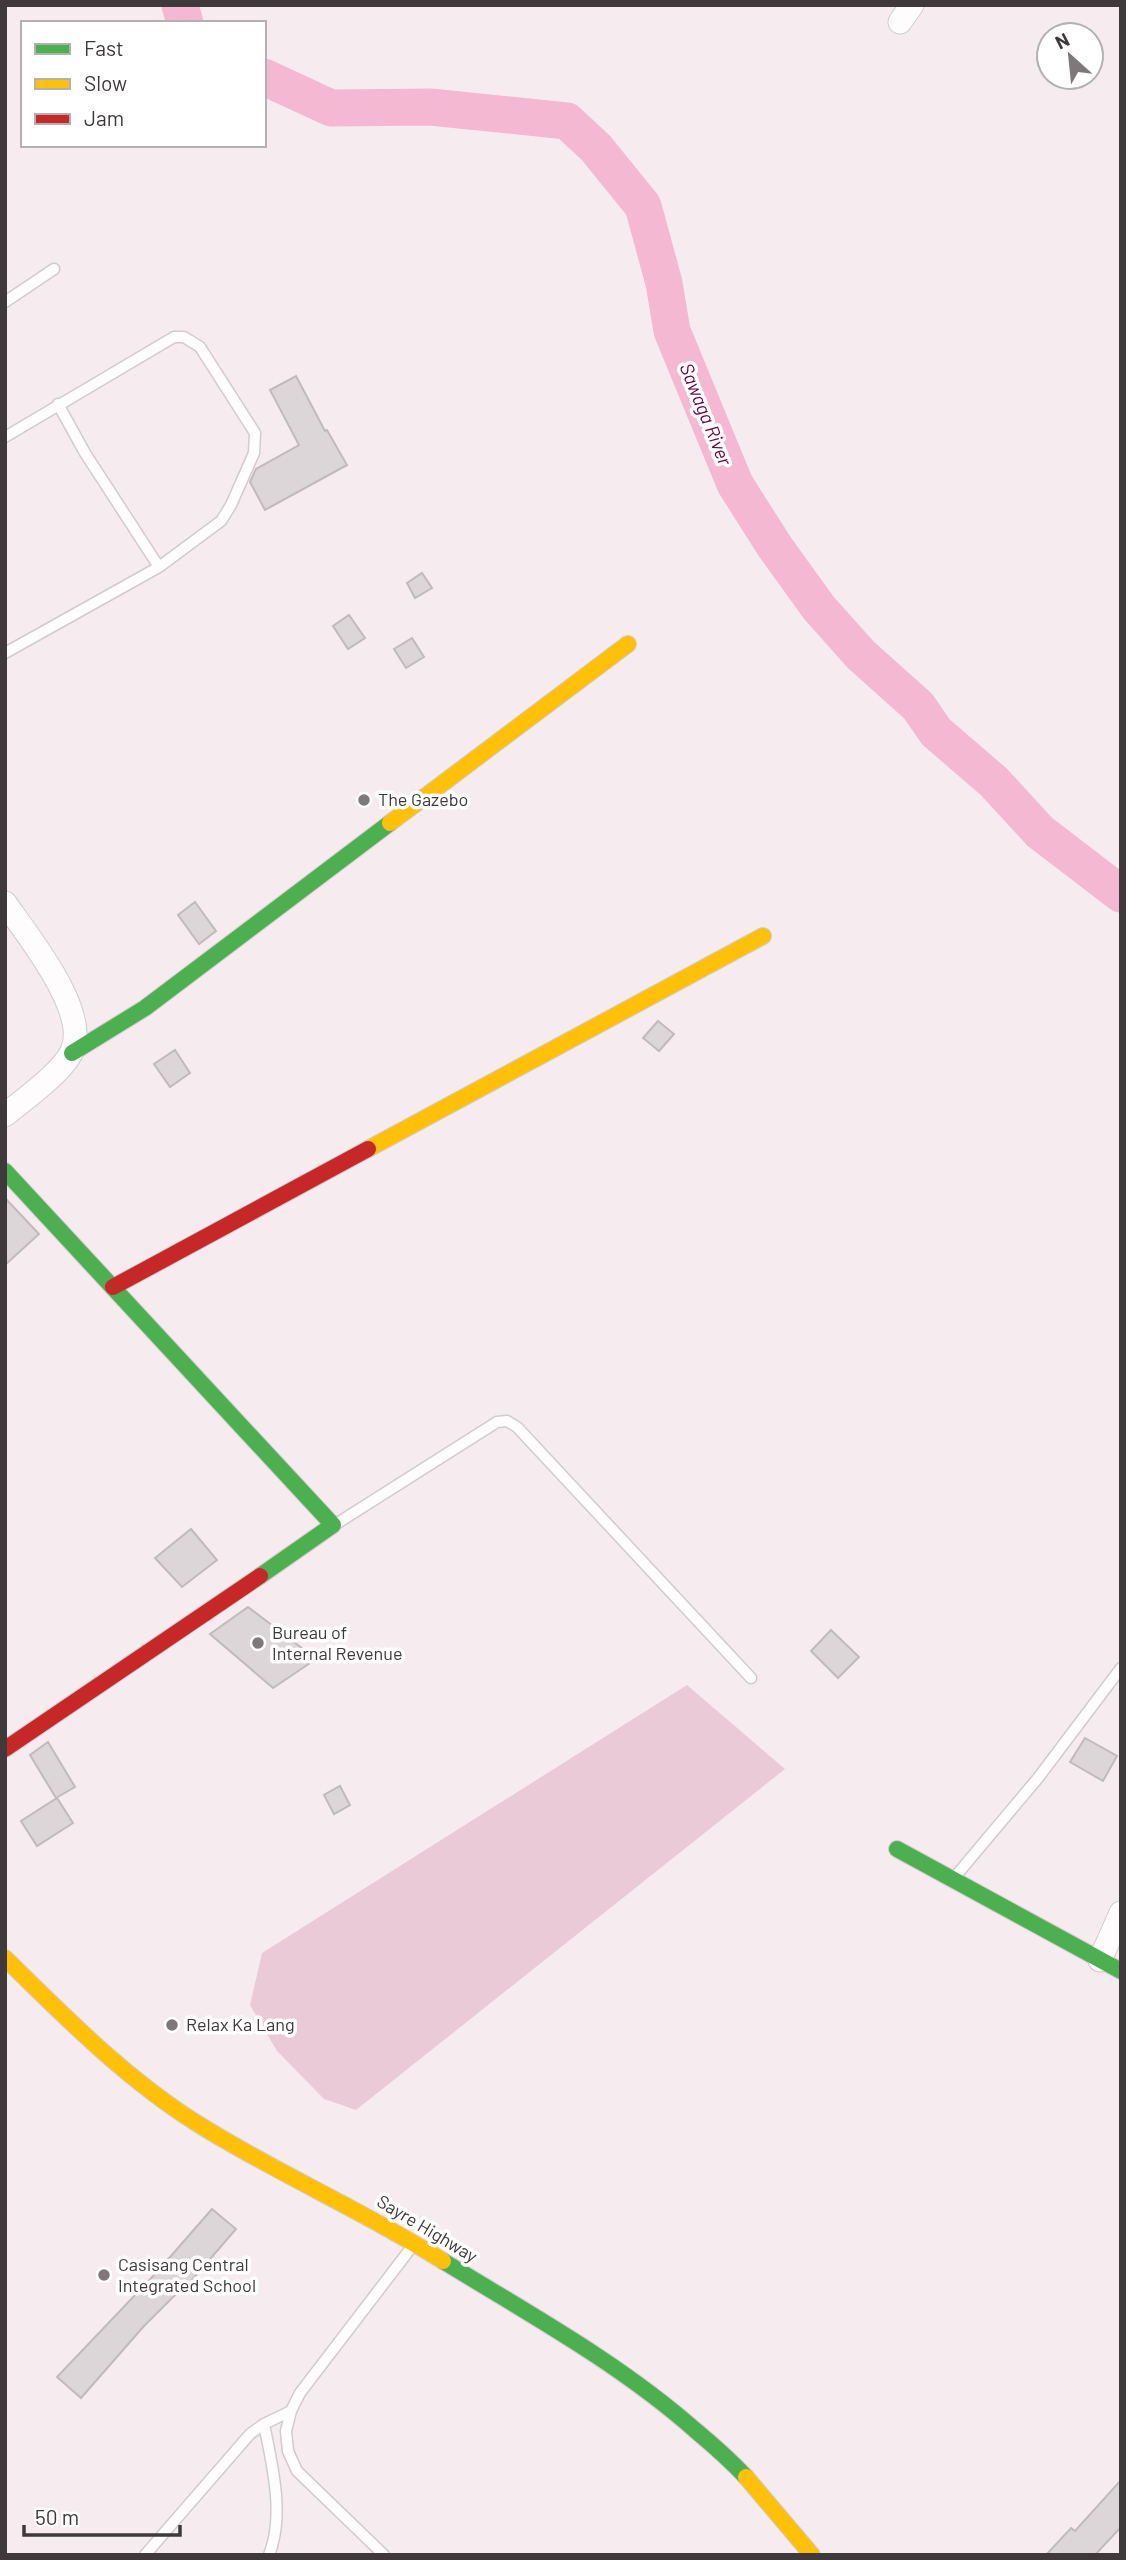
<svg xmlns="http://www.w3.org/2000/svg" width="1126" height="2560" font-family="Barlow,sans-serif">
  <style>
    .green { fill: #ebcad8 }
    .lines { fill: none; stroke-linecap: round; stroke-linejoin: round }
    .river { stroke: #f4b8d3; stroke-width: 37 }
    .building { fill: #ddd6d9; stroke: #c1babd; stroke-width: 2 }
    .lane-casing { stroke: #d2cbce; stroke-width: 13 }
    .street-casing { stroke: #d2cbce; stroke-width: 25 }
    .fast-casing { stroke: #d2cbce; stroke-width: 18 }
    .slow-casing { stroke: #d2cbce; stroke-width: 18 }
    .jam-casing { stroke: #d2cbce; stroke-width: 18 }
    .lane { stroke: #fefcfd; stroke-width: 10 }
    .street { stroke: #fefcfd; stroke-width: 23 }
    .fast { stroke: #4caf50; stroke-width: 16 }
    .slow { stroke: #ffc107; stroke-width: 16 }
    .jam { stroke: #c62828; stroke-width: 16 }
    .poi-dot { fill: #7f787a; stroke: #fff; stroke-width: 2.5 }
    .labels { text-anchor: middle; stroke-width: 7; stroke-linejoin: round; paint-order: stroke }
    .poi-label { font-size: 18px; fill: #3f393b; stroke: #fff; text-anchor: start }
    .street-label { font-size: 18px; fill: #3f393b; stroke: #fff }
    .water-label { font-size: 19px; font-style: italic; fill: #65053f; stroke: #fff }
  </style>
  <rect width="100%" height="100%" fill="#f6ecf0"/>
  <path class="green" d="M687,1685L785,1769L356,2110L324,2099L277,2051L250,2005L262,1953Z"/>
  <g class="lines">
    <path class="river" d="M180,5L185,23
      M264,77L331,108L430,107L567,121L596,148L643,206L664,283L672,331L735,484L775,547L819,608L861,655L918,706L936,732L994,782L1040,832L1121,894"/>
  </g>
  <path class="building" d="M296,376L325,431L327,430L347,465L265,510L250,482L256,469L299,445L270,390Z
    M422,573L432,588L415,598L407,583Z
    M349,615L365,638L348,649L333,626Z
    M412,638L424,657L406,668L394,649Z
    M195,902L216,931L199,944L178,915Z
    M658,1021L674,1034L659,1051L643,1038Z
    M175,1050L190,1073L170,1087L154,1064Z
    M5,1198L39,1234L5,1265Z
    M191,1529L217,1560L182,1587L155,1558Z
    M248,1607L316,1659L273,1688L210,1634Z
    M831,1630L859,1657L838,1678L811,1651Z
    M1085,1738L1117,1756L1103,1781L1070,1762Z
    M48,1742L75,1787L56,1798L30,1755Z
    M340,1786L350,1805L334,1814L324,1795Z
    M57,1798L73,1823L37,1846L21,1821Z
    M212,2209L236,2229L185,2288L183,2287L144,2326L81,2398L57,2377L157,2272Z
    M1121,2480V2527L1095,2555H1046L1071,2528L1075,2531Z"/>
  <g class="lines">
    <defs>
      <path id="lane" d="M5,302L54,269
        M58,404L85,453L159,567
        M5,437L174,337H184L200,347L255,433L254,453L231,505L221,521L159,567L5,653
        M336,1524L497,1422L507,1421L517,1427L751,1678
        M954,1878L1038,1778L1121,1668
        M264,2424C272,2465 285,2514 269,2555
        M145,2555L250,2434L264,2424L291,2411
        M384,2555L297,2471L288,2451L286,2431L291,2411L300,2393L411,2248"/>
      <path id="street" d="M900,22L912,5
        M5,903C28,936 90,1012 72,1051C63,1072 23,1100 5,1115
        M1100,1960L1121,1913"/>
      <path id="fast" d="M72,1053L145,1008L390,823
        M5,1171L333,1525L260,1576
        M897,1849L1121,1971
        M443,2261C529,2314 619,2363 695,2430C713,2445 730,2460 746,2477"/>
      <path id="slow" d="M390,823L628,644
        M368,1149L763,936
        M5,1958C65,2017 126,2079 198,2124C276,2173 364,2211 443,2261
        M746,2477L812,2555"/>
      <path id="jam" d="M113,1287L368,1149
        M5,1749L260,1576"/>
    </defs>
    <use href="#lane" class="lane-casing"/>
    <use href="#street" class="street-casing"/>
    <use href="#fast" class="fast-casing"/>
    <use href="#slow" class="slow-casing"/>
    <use href="#jam" class="jam-casing"/>
    <use href="#lane" class="lane"/>
    <use href="#street" class="street"/>
    <use href="#fast" class="fast"/>
    <use href="#slow" class="slow"/>
    <use href="#jam" class="jam"/>
  </g>
  <g class="poi-dot">
    <circle cx="364" cy="800" r="7"/>
    <circle cx="258" cy="1643" r="7"/>
    <circle cx="172" cy="2025" r="7"/>
    <circle cx="104" cy="2275" r="7"/>
  </g>
  <g class="labels">
    <g class="poi-label">
      <text x="378" y="806">The Gazebo</text>
      <text x="272" y="1639">Bureau of<tspan x="272" dy="21">Internal Revenue</tspan></text>
      <text x="186" y="2031">Relax Ka Lang</text>
      <text x="118" y="2271">Casisang Central<tspan x="118" dy="21">Integrated School</tspan></text>
    </g>
    <g class="street-label">
      <text transform="translate(427 2229) rotate(31)" y="6">Sayre Highway</text>
    </g>
    <g class="water-label">
      <text transform="translate(706 414) rotate(68)" y="7">Sawaga River</text>
    </g>
  </g>
  <rect width="1126" height="2560" fill="none" stroke="#3f393b" stroke-width="14"/>
  <rect x="21" y="21" width="245" height="126" fill="#ffffff" stroke="#b2b0b1" stroke-width="2"/>
  <rect x="35" y="44" width="35" height="10" fill="#4caf50" stroke="#b2b0b1" stroke-width="2"/>
  <text x="84" y="56" font-size="21" fill="#3f393b">Fast</text>
  <rect x="35" y="79" width="35" height="10" fill="#ffc107" stroke="#b2b0b1" stroke-width="2"/>
  <text x="84" y="91" font-size="21" fill="#3f393b">Slow</text>
  <rect x="35" y="114" width="35" height="10" fill="#c62828" stroke="#b2b0b1" stroke-width="2"/>
  <text x="84" y="126" font-size="21" fill="#3f393b">Jam</text>
  <g transform="translate(1070 56) rotate(333)"><circle r="33" fill="#ffffff" stroke="#b2b0b1" stroke-width="2"/>
  <path d="M0-5L12 26L0 18L-12 26Z" fill="#7f787a"/>
  <text y="-10" font-size="19" font-weight="bold" text-anchor="middle" fill="#3f393b">N</text>
  </g>
  <path d="M24 2525v10h156v-10" fill="none" stroke="#3f393b" stroke-width="3.5"/>
  <text x="35" y="2525" font-size="21" fill="#3f393b" stroke="#ffffff" stroke-width="5" paint-order="stroke">50 m</text>
</svg>
